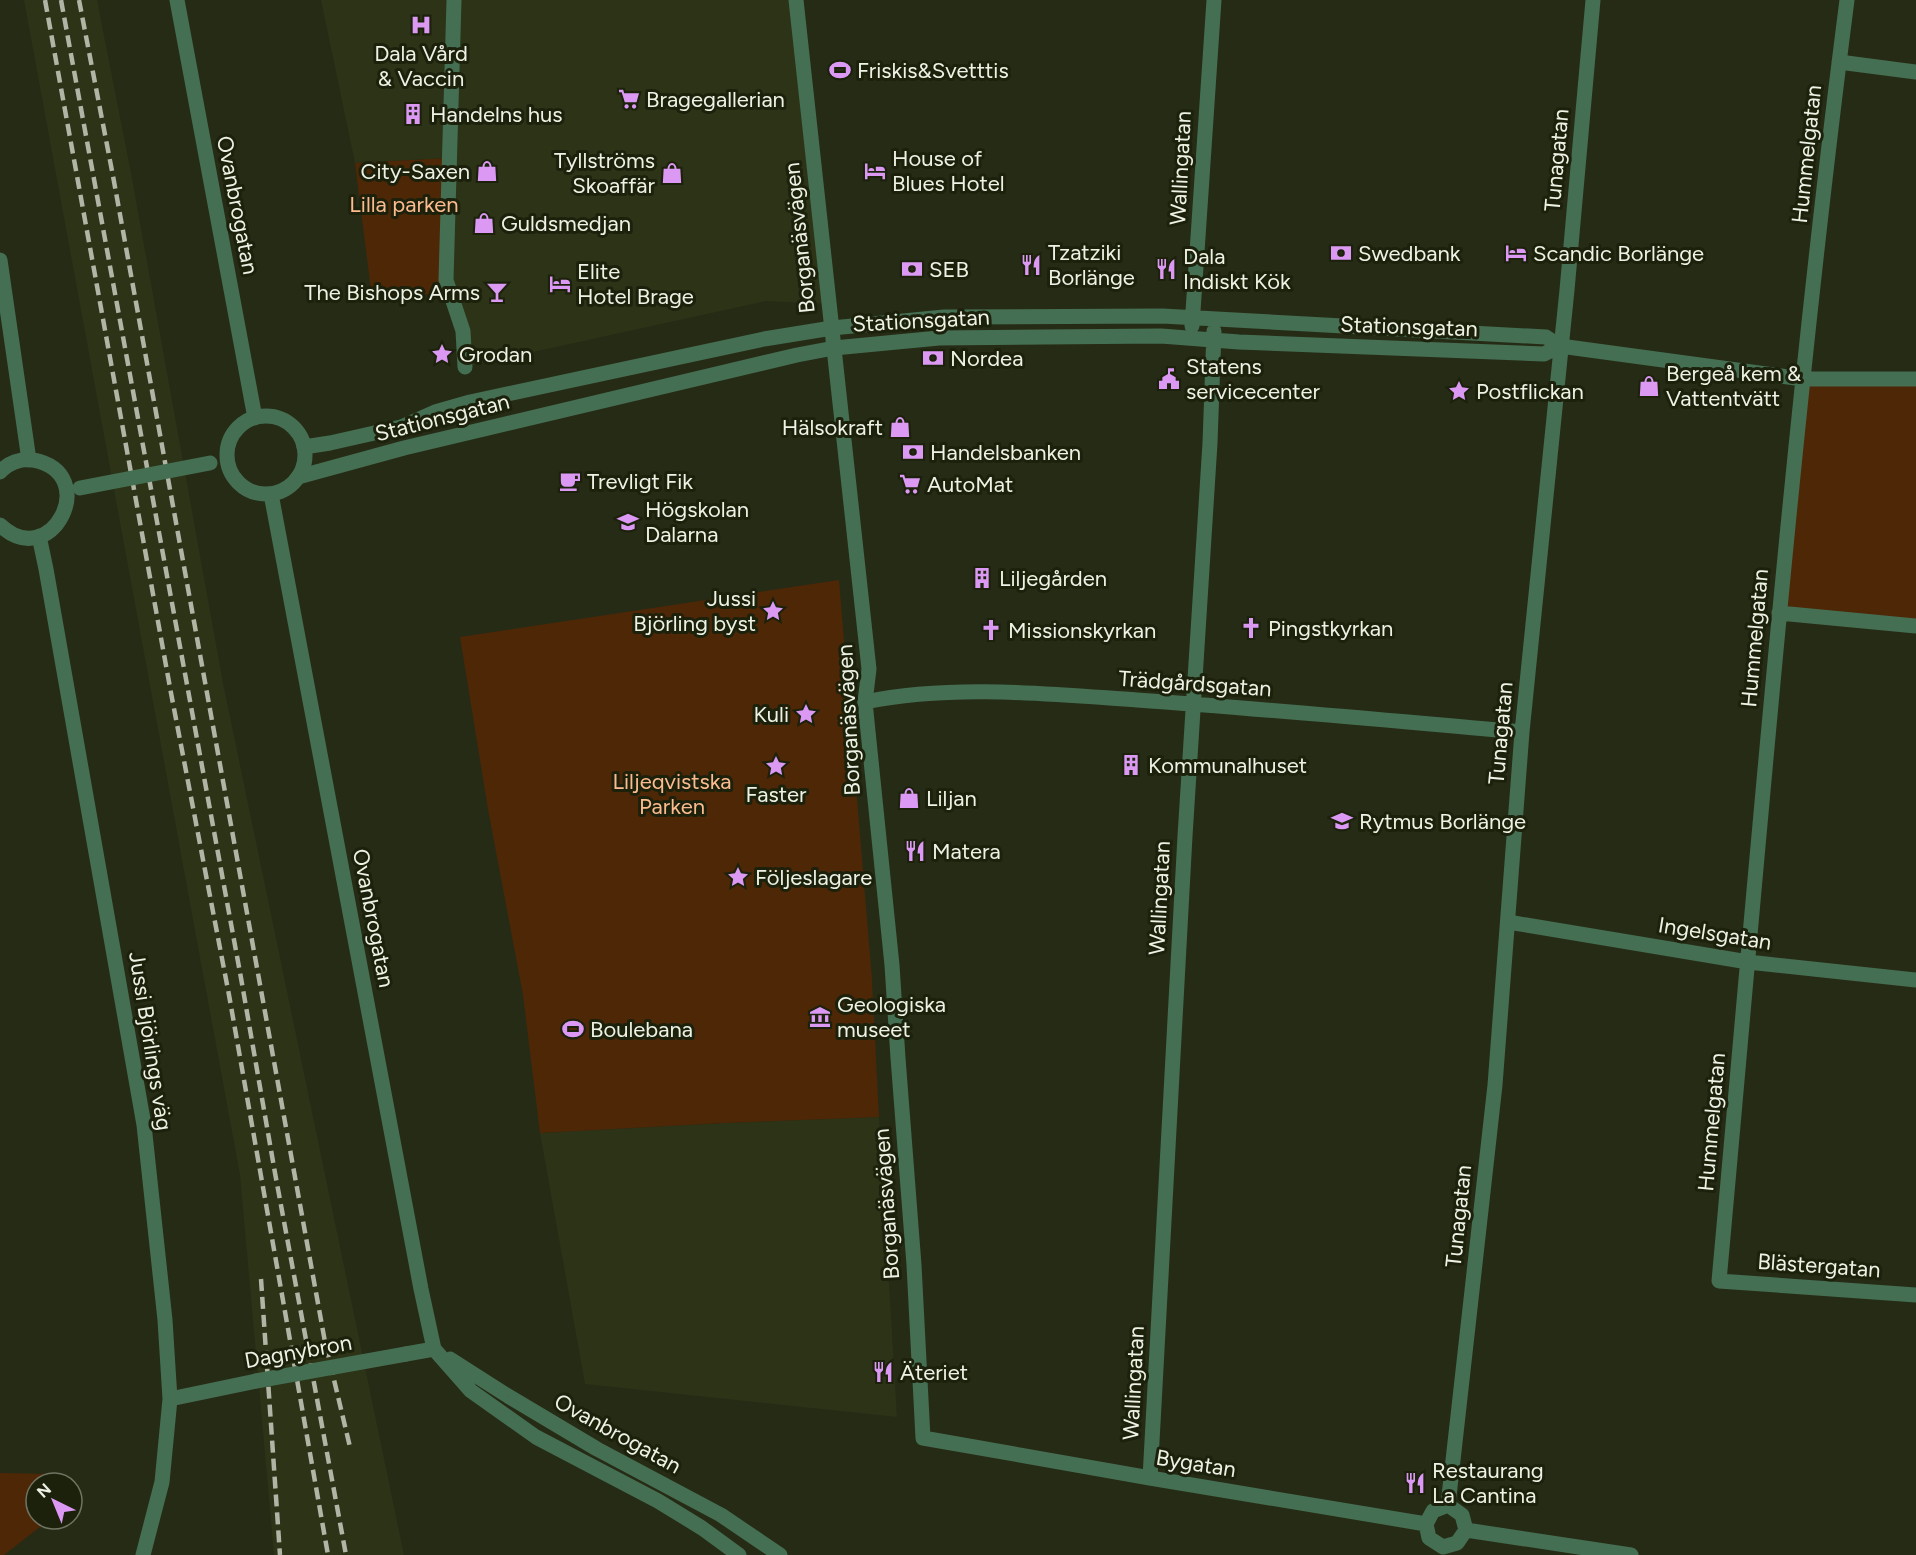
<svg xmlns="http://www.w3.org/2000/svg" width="1916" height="1555" font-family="Figtree,sans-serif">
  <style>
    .built { fill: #2c3317 }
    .green { fill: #4e2707 }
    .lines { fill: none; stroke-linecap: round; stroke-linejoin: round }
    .pedestrian { stroke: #456f52; stroke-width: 15 }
    .minor { stroke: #456f52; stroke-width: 15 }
    .tertiary { stroke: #456f52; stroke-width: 15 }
    .rail { stroke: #b1b5a5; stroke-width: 4.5; stroke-dasharray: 12 6; stroke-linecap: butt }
    .tertiary-bridge { stroke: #456f52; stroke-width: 15 }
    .labels { text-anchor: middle; stroke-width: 6; stroke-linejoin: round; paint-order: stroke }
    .poi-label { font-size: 22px; fill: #eef2e4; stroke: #1c210c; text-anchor: start }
    .street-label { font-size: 22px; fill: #eef2e4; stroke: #1c210c }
    .park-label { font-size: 22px; fill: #fcbb8f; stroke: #1c210c }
  </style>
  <rect width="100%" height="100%" fill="#262b16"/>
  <path class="built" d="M24,0H97L131,173L223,683L404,1555H274L240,1175Z
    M321,0H796L829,304L766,301L465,367L446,280L449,158L355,163Z
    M879,1117L897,1417L585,1384L540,1133L724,1123Z"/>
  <path class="green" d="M450,158L447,293L372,298L355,163Z
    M1803,379H1916V626L1779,613Z
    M839,580L872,980L879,1117L724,1123L540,1133L523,995L488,809L460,637Z
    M0,1473L50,1474L49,1483H36V1519H45V1523L4,1555H0Z"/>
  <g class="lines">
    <path class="pedestrian" d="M454,0L446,280L463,331L465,367
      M796,0L869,669L865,702"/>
    <path class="minor" d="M1847,0C1792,426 1758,853 1719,1281L1916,1295
      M1839,62L1916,72
      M1192,326L1214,0
      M304,447L330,443L401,427L435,412L470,402L764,339L832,328L944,317L1162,316L1546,337L1560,346L1803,379H1916
      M298,477L404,448L797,355L834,348L939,338L1161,336L1239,342L1544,354L1560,346
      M1779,613L1916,626
      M1508,922L1748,962L1916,980
      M1150,1478L1185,836L1210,443L1214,331
      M1448,1505L1495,1085L1522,732L1567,290L1593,0
      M1448,1505L1462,1515L1466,1530L1457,1543L1443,1547L1429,1538L1426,1524L1433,1511Z
      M1426,1524L1150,1478L923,1438L914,1265L898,1058L892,965L865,702C952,684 1048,694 1137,700C1265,709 1394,721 1522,732
      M1466,1530L1631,1555"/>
    <path class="tertiary" d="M177,0L255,418
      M0,260L29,460
      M227 455a39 39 0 1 1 78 0a39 39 0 1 1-78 0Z
      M0,472C8,463 21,458 33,460C103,473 51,574 0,525
      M271,494L421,1289L434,1349L471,1391L536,1437L658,1501L702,1528L739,1555
      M39,536L46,569L144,1125L165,1320L170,1399L162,1482L143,1555
      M406,1354L434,1349
      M450,1359L508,1396L597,1449L721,1515L780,1555
      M170,1399L256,1381"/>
    <path class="rail" d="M45,0L171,693L229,995L328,1555
      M61,0L241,978L275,1173L346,1555
      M79,0L113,176L325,1342L350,1447
      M261,1279L280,1555"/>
    <path class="tertiary-bridge" d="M80,488L210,463
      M256,1381L406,1354"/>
  </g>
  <defs>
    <symbol id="hospital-bare" viewBox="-9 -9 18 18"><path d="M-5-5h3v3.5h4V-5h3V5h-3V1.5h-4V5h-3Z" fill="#dc99f4" stroke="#1c210c" stroke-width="2.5" paint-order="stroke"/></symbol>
    <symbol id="stadium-bare" viewBox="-9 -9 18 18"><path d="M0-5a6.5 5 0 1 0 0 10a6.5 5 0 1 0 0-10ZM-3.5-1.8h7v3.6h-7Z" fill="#dc99f4" stroke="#1c210c" stroke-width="2.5" paint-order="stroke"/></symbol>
    <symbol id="supermarket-bare" viewBox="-9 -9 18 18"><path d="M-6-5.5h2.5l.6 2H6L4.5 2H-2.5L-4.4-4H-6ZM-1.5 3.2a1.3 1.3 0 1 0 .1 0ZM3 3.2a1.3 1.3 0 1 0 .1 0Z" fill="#dc99f4" stroke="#1c210c" stroke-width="2.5" paint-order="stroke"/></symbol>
    <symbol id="building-bare" viewBox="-9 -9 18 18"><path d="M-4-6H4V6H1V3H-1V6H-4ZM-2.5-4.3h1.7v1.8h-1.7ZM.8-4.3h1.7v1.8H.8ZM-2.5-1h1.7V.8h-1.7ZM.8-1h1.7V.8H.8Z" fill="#dc99f4" stroke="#1c210c" stroke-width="2.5" paint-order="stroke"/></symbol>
    <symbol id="shop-bare" viewBox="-9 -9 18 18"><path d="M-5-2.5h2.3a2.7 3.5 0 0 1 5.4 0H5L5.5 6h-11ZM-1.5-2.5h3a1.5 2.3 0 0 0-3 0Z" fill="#dc99f4" stroke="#1c210c" stroke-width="2.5" paint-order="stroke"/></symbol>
    <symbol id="hotel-bare" viewBox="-9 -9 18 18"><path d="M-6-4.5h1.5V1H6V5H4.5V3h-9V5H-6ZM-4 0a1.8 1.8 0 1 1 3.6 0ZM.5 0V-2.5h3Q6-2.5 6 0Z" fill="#dc99f4" stroke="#1c210c" stroke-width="2.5" paint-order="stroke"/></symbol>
    <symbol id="bank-bare" viewBox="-9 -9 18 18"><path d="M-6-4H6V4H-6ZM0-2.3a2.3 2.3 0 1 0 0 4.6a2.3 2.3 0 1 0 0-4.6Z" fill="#dc99f4" stroke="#1c210c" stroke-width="2.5" paint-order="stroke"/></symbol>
    <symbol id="restaurant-bare" viewBox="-9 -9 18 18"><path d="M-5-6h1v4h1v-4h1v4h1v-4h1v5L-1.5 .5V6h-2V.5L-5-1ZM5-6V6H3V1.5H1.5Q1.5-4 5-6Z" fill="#dc99f4" stroke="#1c210c" stroke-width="2.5" paint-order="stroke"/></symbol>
    <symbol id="bar-bare" viewBox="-9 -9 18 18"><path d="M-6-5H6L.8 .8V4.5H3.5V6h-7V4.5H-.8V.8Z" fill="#dc99f4" stroke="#1c210c" stroke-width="2.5" paint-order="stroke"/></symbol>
    <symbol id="sight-bare" viewBox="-9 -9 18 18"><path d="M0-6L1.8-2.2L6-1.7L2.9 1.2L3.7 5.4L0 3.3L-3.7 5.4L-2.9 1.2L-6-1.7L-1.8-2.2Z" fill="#dc99f4" stroke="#1c210c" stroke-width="2.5" paint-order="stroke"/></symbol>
    <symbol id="civic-bare" viewBox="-9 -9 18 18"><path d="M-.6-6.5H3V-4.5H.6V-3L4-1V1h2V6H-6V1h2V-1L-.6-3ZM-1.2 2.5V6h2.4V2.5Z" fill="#dc99f4" stroke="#1c210c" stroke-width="2.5" paint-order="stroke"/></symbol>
    <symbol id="cafe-bare" viewBox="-9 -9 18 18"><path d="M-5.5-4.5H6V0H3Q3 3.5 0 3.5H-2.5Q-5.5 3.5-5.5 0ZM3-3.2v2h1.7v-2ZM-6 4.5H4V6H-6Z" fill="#dc99f4" stroke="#1c210c" stroke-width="2.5" paint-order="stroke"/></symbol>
    <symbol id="university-bare" viewBox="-9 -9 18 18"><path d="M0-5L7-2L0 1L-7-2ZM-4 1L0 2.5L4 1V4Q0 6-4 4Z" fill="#dc99f4" stroke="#1c210c" stroke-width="2.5" paint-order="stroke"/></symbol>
    <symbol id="church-bare" viewBox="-9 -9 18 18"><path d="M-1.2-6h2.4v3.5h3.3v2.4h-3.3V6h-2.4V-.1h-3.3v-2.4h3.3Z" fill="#dc99f4" stroke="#1c210c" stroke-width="2.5" paint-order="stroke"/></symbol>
    <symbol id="school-bare" viewBox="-9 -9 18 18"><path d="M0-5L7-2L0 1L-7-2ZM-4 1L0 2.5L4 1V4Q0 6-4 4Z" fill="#dc99f4" stroke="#1c210c" stroke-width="2.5" paint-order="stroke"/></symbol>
    <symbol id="museum-bare" viewBox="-9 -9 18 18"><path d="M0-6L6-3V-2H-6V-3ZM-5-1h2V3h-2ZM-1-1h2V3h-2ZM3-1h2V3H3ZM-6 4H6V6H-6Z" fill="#dc99f4" stroke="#1c210c" stroke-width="2.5" paint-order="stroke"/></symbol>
  </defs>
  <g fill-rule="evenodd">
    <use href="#hospital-bare" x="406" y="10" width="30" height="30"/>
    <use href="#stadium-bare" x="825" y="55" width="30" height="30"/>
    <use href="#supermarket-bare" x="614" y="84" width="30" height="30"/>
    <use href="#building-bare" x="398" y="99" width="30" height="30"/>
    <use href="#shop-bare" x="472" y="156" width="30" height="30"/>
    <use href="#hotel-bare" x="860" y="156" width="30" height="30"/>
    <use href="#shop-bare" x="657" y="158" width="30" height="30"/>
    <use href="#shop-bare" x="469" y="208" width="30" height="30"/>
    <use href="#bank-bare" x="1326" y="238" width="30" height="30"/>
    <use href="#hotel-bare" x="1501" y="238" width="30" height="30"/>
    <use href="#restaurant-bare" x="1016" y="250" width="30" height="30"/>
    <use href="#bank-bare" x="897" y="254" width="30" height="30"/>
    <use href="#restaurant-bare" x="1151" y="254" width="30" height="30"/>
    <use href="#hotel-bare" x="545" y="269" width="30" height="30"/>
    <use href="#bar-bare" x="482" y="277" width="30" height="30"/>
    <use href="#sight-bare" x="427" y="339" width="30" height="30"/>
    <use href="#bank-bare" x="918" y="343" width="30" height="30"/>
    <use href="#civic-bare" x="1154" y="364" width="30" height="30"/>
    <use href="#shop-bare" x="1634" y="371" width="30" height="30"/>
    <use href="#sight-bare" x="1444" y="376" width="30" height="30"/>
    <use href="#shop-bare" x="885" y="412" width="30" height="30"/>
    <use href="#bank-bare" x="898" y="437" width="30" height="30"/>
    <use href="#cafe-bare" x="555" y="466" width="30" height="30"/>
    <use href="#supermarket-bare" x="895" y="469" width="30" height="30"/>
    <use href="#university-bare" x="613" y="507" width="30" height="30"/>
    <use href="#building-bare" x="967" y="563" width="30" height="30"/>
    <use href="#sight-bare" x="758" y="596" width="30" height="30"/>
    <use href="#church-bare" x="1236" y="613" width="30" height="30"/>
    <use href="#church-bare" x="976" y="615" width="30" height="30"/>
    <use href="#sight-bare" x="791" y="699" width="30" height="30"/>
    <use href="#building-bare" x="1116" y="750" width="30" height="30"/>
    <use href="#sight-bare" x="761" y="751" width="30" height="30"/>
    <use href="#shop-bare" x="894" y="783" width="30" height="30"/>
    <use href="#school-bare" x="1327" y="806" width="30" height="30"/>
    <use href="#restaurant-bare" x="900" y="836" width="30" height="30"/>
    <use href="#sight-bare" x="723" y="862" width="30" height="30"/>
    <use href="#museum-bare" x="805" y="1002" width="30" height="30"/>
    <use href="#stadium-bare" x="558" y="1014" width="30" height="30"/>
    <use href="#restaurant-bare" x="868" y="1357" width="30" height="30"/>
    <use href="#restaurant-bare" x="1400" y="1468" width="30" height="30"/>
  </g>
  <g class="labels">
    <g class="poi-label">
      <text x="421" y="61" text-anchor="middle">Dala Vård<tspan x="421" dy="25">&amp; Vaccin</tspan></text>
      <text x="857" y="78">Friskis&amp;Svetttis</text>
      <text x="646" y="107">Bragegallerian</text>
      <text x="430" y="122">Handelns hus</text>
      <text x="892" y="166">House of<tspan x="892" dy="25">Blues Hotel</tspan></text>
      <text x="655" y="168" text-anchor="end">Tyllströms<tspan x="655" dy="25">Skoaffär</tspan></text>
      <text x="470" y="179" text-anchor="end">City-Saxen</text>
      <text x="501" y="231">Guldsmedjan</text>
      <text x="1048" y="260">Tzatziki<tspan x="1048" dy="25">Borlänge</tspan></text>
      <text x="1358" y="261">Swedbank</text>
      <text x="1533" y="261">Scandic Borlänge</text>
      <text x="1183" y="264">Dala<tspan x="1183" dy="25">Indiskt Kök</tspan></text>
      <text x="929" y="277">SEB</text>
      <text x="577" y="279">Elite<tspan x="577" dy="25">Hotel Brage</tspan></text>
      <text x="480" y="300" text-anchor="end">The Bishops Arms</text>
      <text x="459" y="362">Grodan</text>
      <text x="950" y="366">Nordea</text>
      <text x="1186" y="374">Statens<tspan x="1186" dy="25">servicecenter</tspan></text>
      <text x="1666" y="381">Bergeå kem &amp;<tspan x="1666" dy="25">Vattentvätt</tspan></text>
      <text x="1476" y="399">Postflickan</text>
      <text x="883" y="435" text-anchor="end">Hälsokraft</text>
      <text x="930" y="460">Handelsbanken</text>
      <text x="587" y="489">Trevligt Fik</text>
      <text x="927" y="492">AutoMat</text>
      <text x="645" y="517">Högskolan<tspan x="645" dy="25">Dalarna</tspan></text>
      <text x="999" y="586">Liljegården</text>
      <text x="756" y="606" text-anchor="end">Jussi<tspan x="756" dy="25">Björling byst</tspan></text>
      <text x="1268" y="636">Pingstkyrkan</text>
      <text x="1008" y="638">Missionskyrkan</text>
      <text x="789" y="722" text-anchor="end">Kuli</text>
      <text x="1148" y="773">Kommunalhuset</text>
      <text x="776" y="802" text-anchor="middle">Faster</text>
      <text x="926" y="806">Liljan</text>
      <text x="1359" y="829">Rytmus Borlänge</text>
      <text x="932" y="859">Matera</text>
      <text x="755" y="885">Följeslagare</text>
      <text x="837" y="1012">Geologiska<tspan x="837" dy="25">museet</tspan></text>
      <text x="590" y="1037">Boulebana</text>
      <text x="900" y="1380">Äteriet</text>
      <text x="1432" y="1478">Restaurang<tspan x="1432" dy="25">La Cantina</tspan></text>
    </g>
    <g class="street-label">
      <text transform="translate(1806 154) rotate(-84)" y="8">Hummelgatan</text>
      <text transform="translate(1556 160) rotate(-85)" y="8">Tunagatan</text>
      <text transform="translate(1180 168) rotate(-87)" y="8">Wallingatan</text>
      <text transform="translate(238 205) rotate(79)" y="8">Ovanbrogatan</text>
      <text transform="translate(799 238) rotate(-96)" y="8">Borganäsvägen</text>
      <text transform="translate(921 320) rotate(-3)" y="8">Stationsgatan</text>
      <text transform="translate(1409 326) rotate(2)" y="8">Stationsgatan</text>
      <text transform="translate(442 417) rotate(-14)" y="8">Stationsgatan</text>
      <text transform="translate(1754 638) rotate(-85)" y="8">Hummelgatan</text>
      <text transform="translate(1195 683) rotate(4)" y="8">Trädgårdsgatan</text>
      <text transform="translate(848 720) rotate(-93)" y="8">Borganäsvägen</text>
      <text transform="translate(1500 733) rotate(-85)" y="8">Tunagatan</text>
      <text transform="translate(1159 898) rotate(-87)" y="8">Wallingatan</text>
      <text transform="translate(374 918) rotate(79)" y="8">Ovanbrogatan</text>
      <text transform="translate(1715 933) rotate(9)" y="8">Ingelsgatan</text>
      <text transform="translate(151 1041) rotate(81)" y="8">Jussi Björlings väg</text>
      <text transform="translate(1711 1122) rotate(-85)" y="8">Hummelgatan</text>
      <text transform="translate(886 1204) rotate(-94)" y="8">Borganäsvägen</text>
      <text transform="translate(1458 1216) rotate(-84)" y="8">Tunagatan</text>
      <text transform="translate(1819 1265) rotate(4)" y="8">Blästergatan</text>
      <text transform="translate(298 1351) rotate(-10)" y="8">Dagnybron</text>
      <text transform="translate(1133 1383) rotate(-87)" y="8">Wallingatan</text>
      <text transform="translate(618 1433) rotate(29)" y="8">Ovanbrogatan</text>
      <text transform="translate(1196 1463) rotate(9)" y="8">Bygatan</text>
    </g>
    <g class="park-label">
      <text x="404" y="212">Lilla parken</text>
      <text x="672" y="789">Liljeqvistska<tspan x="672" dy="25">Parken</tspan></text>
    </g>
  </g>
  <g transform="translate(54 1501) rotate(317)"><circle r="28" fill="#1c210c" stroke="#707562" stroke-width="1.5"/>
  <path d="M0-4.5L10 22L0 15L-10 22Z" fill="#dc99f4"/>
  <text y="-9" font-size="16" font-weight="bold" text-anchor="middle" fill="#eef2e4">N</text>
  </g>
</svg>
